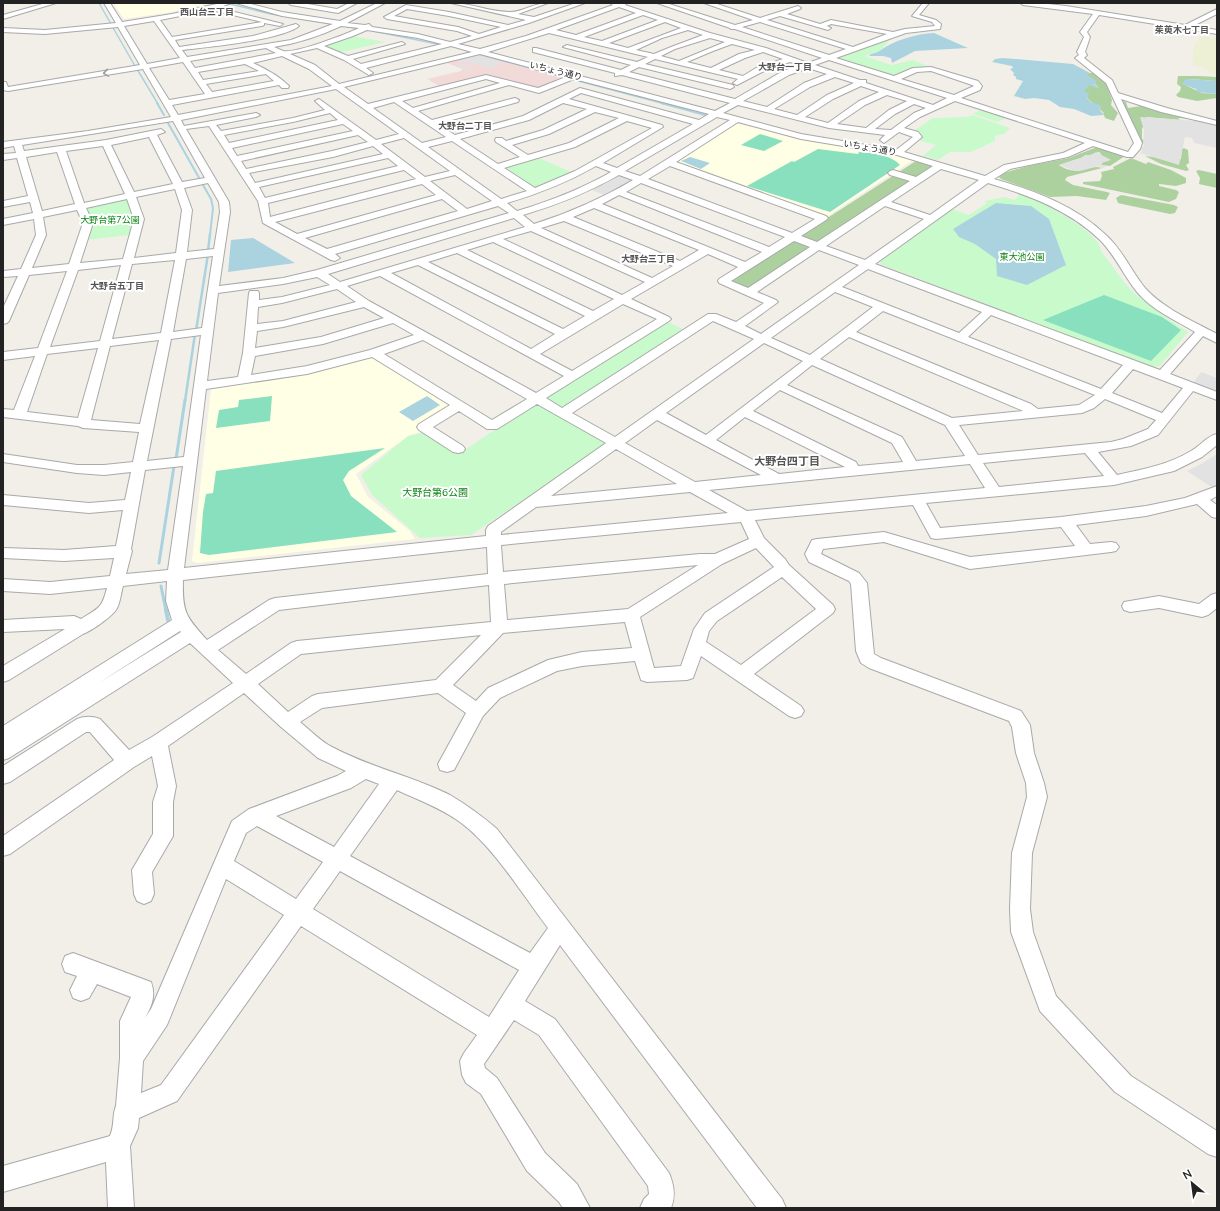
<svg xmlns="http://www.w3.org/2000/svg" width="1220" height="1211" font-family="Mulish,'Noto Sans JP',sans-serif">
  <style>
    .commercial { fill: #f2dad9 }
    .education { fill: #ffffe5 }
    .farmland { fill: #eef0d5 }
    .forest { fill: #add19e }
    .park { fill: #c8facc }
    .pitch { fill: #88e0be }
    .parking { fill: #e2e2e2 }
    .water { fill: #aad3df }
    .lines { fill: none; stroke-linecap: round; stroke-linejoin: round }
    .stream-far4 { stroke: #aad3df; stroke-width: 1.5 }
    .stream-far3 { stroke: #aad3df; stroke-width: 2 }
    .stream-far2 { stroke: #aad3df; stroke-width: 2.5 }
    .stream-far1 { stroke: #aad3df; stroke-width: 3 }
    .stream { stroke: #aad3df; stroke-width: 4 }
    .minor-casing { stroke: #a9a9a9; stroke-width: 2 }
    .minor { fill: #fff; fill-rule: evenodd }
    .oneway { stroke: #9c9c9c }
    .labels { text-anchor: middle; stroke-width: 4; stroke-linejoin: round; paint-order: stroke }
    .far-neighbourhood-label { font-size: 9px; font-weight: bold; fill: #555; stroke: #fff }
    .far-street-label { font-size: 9px; fill: #222; stroke: #fff }
    .far-park-label { font-size: 9px; fill: #0c8416; stroke: #fff }
    .park-label { font-size: 10px; fill: #0c8416; stroke: #fff }
    .neighbourhood-label { font-size: 11px; font-weight: bold; fill: #555; stroke: #fff }
  </style>
  <rect width="100%" height="100%" fill="#f2efe9"/>
  <path class="commercial" d="M475,55H482L564,76L538,88L486,74L439,86L427,79L461,71L462,69L447,63Z"/>
  <path class="education" d="M113,3H210L172,12L124,19Z
    M736,123L797,139L887,153L913,160L826,217L674,163Z
    M369,357H372L453,406L423,431L408,436L356,474L368,497L410,531L415,539L197,563L192,561L211,389L320,370Z"/>
  <path class="farmland" d="M1199,36L1217,38V76L1203,68L1192,65L1194,45Z"/>
  <path class="forest" d="M1090,73H1098L1106,78L1109,88L1108,89L1112,100L1111,105L1118,113L1114,121L1105,118L1103,112L1099,109L1101,107C1092,103 1088,101 1084,91L1086,85H1090L1099,88L1094,83L1095,81L1086,75Z
    M1178,76H1198L1217,77V81L1189,79L1183,84L1202,93L1217,94V98L1197,101L1178,97L1176,95L1180,91L1181,87L1177,84Z
    M1123,101L1126,102L1128,108L1141,106L1131,102L1211,122C1200,121 1189,118 1178,118L1180,120L1147,117L1142,129V139L1145,141V143H1142L1135,134Z
    M1097,147L1125,156L1110,166L1102,165L1101,154L1099,152L1059,165C1077,178 1089,163 1102,168L1067,177L1065,180L1073,185L1107,192L1110,193L1106,200L1077,196L1050,197L1001,179L999,177L1000,174L1028,166L1069,158Z
    M1184,148L1188,150L1189,163L1186,165L1189,170L1186,171L1161,164L1145,156L1178,160L1181,159L1182,149Z
    M1131,158L1146,164L1148,162L1171,170L1186,178V183L1176,186L1159,184V186L1176,190L1179,192L1176,199L1169,202L1083,184V182L1100,181L1102,176L1101,172L1114,169L1113,167Z
    M916,161L935,167L750,287L745,288L732,282L731,280Z
    M1199,170L1217,174V188L1199,184L1200,178L1196,171Z
    M1121,195L1174,205L1178,207L1175,213L1170,214L1122,204L1118,203L1116,198Z"/>
  <path class="park" d="M894,35L880,51L864,56L892,65L913,60L932,68L911,69L893,76L832,57Z
    M353,36L385,42L338,53L325,48L324,46Z
    M982,109L1007,117L998,122L973,114Z
    M972,115L1010,128L1004,134L995,136V141L971,152H950L938,160L923,156L936,145L918,140L912,132L933,118L968,117Z
    M536,157L574,173L537,189L502,169L503,167Z
    M1020,193C1036,198 1103,234 1101,251L1124,282L1135,294L1168,319L1190,333H1187L1160,366L1152,367L880,264L881,261L952,209L969,215L987,203L984,201L1005,197L1015,200Z
    M128,198L134,219L129,235L86,240L93,222L84,207Z
    M666,321L685,330L563,409L541,398Z
    M536,402L607,443L471,535L420,538L372,495L361,475L408,436L426,432L459,454Z"/>
  <path class="pitch" d="M760,134L783,141L764,151L741,145Z
    M818,149L858,154L859,152C872,153 892,155 900,165L830,212L747,186L792,161L794,162Z
    M1104,295L1162,317L1181,330L1151,361L1043,320Z
    M272,396L270,421L216,428L219,410L238,407L239,400Z
    M385,448L349,471L343,480L351,496L397,532L209,555L200,553L203,512L206,494L213,493L216,471Z"/>
  <path class="parking" d="M479,55L501,61L497,64L499,65L491,68L467,62L461,64L474,70L470,71L457,65L462,61L459,60Z
    M1140,117L1214,122L1217,125V148L1194,143L1192,138L1185,137L1179,165L1140,153L1143,150H1140L1145,144H1143L1144,130Z
    M1096,152L1111,160L1102,163V165L1107,166L1103,168L1099,166L1080,171H1075L1059,165L1081,158L1085,155H1091Z
    M620,175L634,180L607,196L592,190Z
    M1201,372L1217,378V388L1215,391L1193,383Z
    M1217,454V486L1213,488L1187,471L1201,464Z"/>
  <path class="water" d="M934,33L968,48L915,51L892,63L891,58L883,56H869L871,54C880,52 880,50 887,46C902,38 918,34 934,33Z
    M1003,58L1073,64L1090,73L1087,75L1097,81L1094,84L1100,89L1087,85L1088,87L1084,91L1089,94L1087,98L1091,102L1102,106L1099,109L1104,115L1091,116L1074,109L1060,107L1049,100L1034,98L1025,99L1014,96L1023,81L1016,79V77L1013,75L1014,73L1010,69L1013,68L1012,66L992,62L995,59Z
    M1189,79L1217,81V94L1197,92L1196,89L1182,84L1185,80Z
    M690,157L710,163L701,169L681,161Z
    M996,203L1031,206L1049,219L1066,265L1027,285L997,276L996,259L975,244L959,237L953,229Z
    M253,238L295,263L228,272L231,240Z
    M427,396L440,405L413,421L399,412Z"/>
  <g class="lines">
    <path class="stream-far4" d="M99,3L111,24
      M230,4L271,14L333,24
      M112,26L135,66
      M343,26L360,29
      M373,31L442,45
      M482,55L559,76
      M137,69L158,104
      M571,79L665,104"/>
    <path class="stream-far3" d="M157,103L164,115
      M661,103L705,115
      M168,123L211,199L213,208L210,235"/>
    <path class="stream-far2" d="M208,251L210,234
      M196,331L208,254
      M185,401L195,334"/>
    <path class="stream-far1" d="M176,459L185,400
      M159,563L174,466
      M161,586L166,611"/>
    <path class="stream" d="M166,610L168,620"/>
    <defs>
      <path id="minor" d="M46,3H56L3,19V15Z
        M104,3H110L122,22L172,14L221,3H231L218,8L283,24L280,26L264,23V25L262,26L175,40L179,47L253,36L296,24L299,26C282,40 207,47 182,50L187,57L291,40L333,24L282,16L236,3H247L282,12L340,21L377,3H385L347,23L365,25L369,24L372,27L418,34L450,42L472,36L457,31L387,19L384,17L406,5L449,12L508,25L526,20L451,3C471,3 490,12 509,12C520,13 534,3 548,3L518,14L534,17L576,3H585L529,23L458,44L480,49L526,36L613,5L610,3H627L625,5L710,33L766,48L808,63L822,58L735,29H731L730,28L657,3H666L735,25L753,20L704,3H714L760,18L798,6L801,8L800,9L787,14L820,24L831,20L893,32L905,29L935,26L932,22L912,16L923,3H929L919,15L936,20L941,24L940,29L906,33L836,58L894,76L913,68L931,67L978,81L982,86L980,90L961,98L1128,152L1134,143L1106,83L1075,58L1079,55L1077,52L1084,37L1080,32L1093,14L1023,5L1020,3H1039L1066,6L1185,25L1217,9V14L1193,26L1217,30V34L1099,15L1087,32L1090,37L1085,52L1087,55L1084,58L1112,80L1118,93L1167,108L1217,121V125L1161,112L1121,99L1142,143L1140,149L1133,157H1127L1093,146L1068,157L1010,169L994,179C1035,191 1076,206 1107,236C1123,251 1132,272 1145,288C1164,309 1193,321 1217,334V343L1203,336L1170,374L1217,392V400L1193,391L1158,435L1131,446L1098,452L1117,475C1143,469 1168,465 1191,451C1200,446 1207,436 1217,434V445L1202,457L1174,471L1114,485L926,503L940,528L1061,517L1146,506L1185,498L1217,486V496L1210,500L1217,505V518L1212,517L1197,504L1146,516L1076,525L1090,544L1111,542L1116,543L1119,547L1116,551L1111,552L970,569L884,542L823,549L821,554L859,573L867,583L874,654L881,658L1021,711L1030,725L1034,753L1044,783L1047,797L1032,853L1030,909L1033,932L1056,996L1131,1076L1217,1131V1157L1208,1154L1115,1092L1040,1011L1011,932L1010,909L1012,853L1027,797L1026,783L1016,753L1012,727L1009,721L869,668L861,663L856,651L851,584L849,581L809,562L805,554L812,540L817,539L884,532L970,557L1075,546L1061,527L936,539L931,538L913,505L755,520L764,538L785,559L789,565L833,605L835,609L833,613L754,674L801,706L804,711L801,716L795,718L789,716L701,656L693,678L687,680L647,682L641,680L635,661L582,666L557,671L500,698L483,716L454,770L447,772L440,770L438,764L466,713L438,693L322,708L300,722C310,730 320,741 332,747C369,767 412,776 450,795C467,805 482,816 497,829L782,1199L786,1208H757L560,945L525,1001L555,1019L669,1173C674,1185 676,1196 671,1208H640L644,1199L649,1194L648,1186L539,1035L514,1020L484,1064L485,1068L497,1078L545,1153L577,1184L590,1208H563L559,1202L527,1171L481,1094L466,1083L462,1075L460,1061L464,1053L477,1035L301,926L177,1101L139,1118L138,1128L130,1146L134,1208H108L106,1162L3,1192V1166L110,1136C115,1124 112,1115 116,1106L120,1058V1021L131,997L97,984L89,998L81,1001L73,998L70,990L77,976L65,972L62,964L65,956L73,953L151,982C156,995 152,1006 145,1018L151,1009L232,821L249,809L337,776L346,771L318,758L281,727L244,693L168,746L176,786L173,802V836L152,872L154,894L151,901L144,904L137,901L134,894L132,870L153,834V802L158,786L152,756L134,767L10,854L3,856V836L114,760L90,732H86L10,782L3,784V766L77,719C85,716 92,716 100,719L129,750L152,737L233,683L190,643L9,758L3,760V726L172,620L166,601L167,581L123,586C121,593 120,604 116,610C110,618 91,631 83,634L9,680L3,682V666L65,629L3,632V620L74,616L81,619C99,608 102,608 107,588L50,594L3,591V579L50,582L110,576L114,558L64,561L3,558V548L64,550L116,546L123,510L89,513L3,505V495L89,503L125,500L131,472L104,475L77,473L3,462V454L77,465H104L133,462L139,432L83,428L78,426L3,417V409L14,410L35,356L3,360V352L38,348L67,271L29,275L9,321L7,323L3,324V308L18,276L3,277V271L21,269L36,235L34,219L3,225V219L33,213L30,202L3,207V201L28,196L17,158L3,160V154L16,153L14,146L3,148V142L88,131L171,117L143,69L8,91L3,90V82H6L8,87L140,65L118,27L45,34L3,32V28L45,30L116,23ZM619,7L636,13L576,35L556,30ZM407,9L449,16L501,27L479,34L458,27L394,16ZM211,10L262,22L172,37L160,20ZM643,15L658,20L602,41L584,37ZM780,16L828,30L831,28L827,26L831,24L887,34L853,47L767,20ZM154,21L180,58L147,64L124,26ZM665,22L681,28L628,48L609,43ZM760,22L846,49L829,55L742,27ZM341,26L359,28C347,34 294,54 283,51C280,50 277,48 274,47C298,43 320,36 341,26ZM367,30L418,38L442,44L361,64L353,59L405,44L402,42L348,56L324,46L353,36ZM688,30L703,35L671,47L654,54L636,50L662,38ZM549,33L648,57L637,62L567,45L563,47L631,65L621,70L536,48H533V52L615,73V76L622,75L730,103L715,111L488,52ZM710,38L725,42L679,61L661,56L675,49ZM732,44L755,50L739,54L711,68L687,62L713,51ZM451,46L472,52L339,84L315,65L290,54L317,48L344,60L369,75L373,73L366,68ZM266,48L276,53L195,68L190,61ZM763,52L783,59L756,68L743,76L719,70L745,58ZM480,54L566,77L538,88L486,75L368,104L344,87ZM282,56L309,69L332,86L178,115L172,105L279,85L282,88H288L289,86C279,76 266,69 253,63ZM655,59L738,79L733,83L737,85L762,72L790,62L801,65L783,71L735,99L629,72L639,67L730,89L734,87L733,85L645,64ZM829,60L947,98L933,105L866,83V80H860L815,65ZM183,62L205,94L169,100L149,68ZM245,64L259,71L203,80L198,72ZM808,68L827,74L804,83L767,107L743,101L789,75ZM931,71L972,85L974,86L954,95L901,79L917,72ZM266,74L274,81L212,92L206,84ZM835,77L854,83L827,95L797,115L774,109L810,87ZM486,79L500,83L413,108L402,101ZM574,79L709,114L699,120L580,88L523,116L455,135L437,124L518,102L519,100L515,98L432,120L418,111L509,85L539,93ZM861,86L879,92L859,101L828,123L805,117L833,99ZM336,89L399,134L376,140L319,99L315,101L325,110L293,118L221,131L216,125L256,117L260,115L256,113L184,126L181,120ZM581,93L693,124L617,168L603,163L663,127L662,125L569,99ZM887,95L907,101L889,110L866,128L837,124L865,105ZM955,101L1085,143L1063,153L1004,165L985,176L904,152L922,137L918,132L904,128L920,117ZM394,102L446,137L422,143L373,108ZM563,103L587,109L543,130L506,141L502,138H496L495,140L496,142L520,157L498,164L460,139L529,120ZM914,104L926,108L914,113L891,130L875,129L895,114ZM738,105L829,128L885,135L880,140L884,143L899,132L913,137L896,150L801,134L723,113ZM595,112L619,118L569,143L528,155L512,145L549,134ZM330,113L338,120L229,143L224,135L293,122ZM717,117L730,120L640,176L625,171ZM173,121L205,178L182,182L157,135L165,132L161,129L106,140L24,151L22,145ZM627,121L652,128L575,171L535,188L504,168L575,147ZM738,122L801,139L897,155L933,166L916,177L893,170L890,171L888,173L890,175L910,181L817,242L801,236L826,220L828,218L826,216L676,162ZM343,124L353,131L237,156L232,148ZM209,126L258,201L263,223L331,260L335,261L340,258L335,254L498,206L509,213L317,270L283,278L219,286L230,212L229,202L186,129ZM358,135L368,142L332,151L246,169L241,161ZM149,137L173,184L134,192L111,145ZM404,138L450,171L425,177L381,144ZM452,141L527,191L501,199L428,147ZM103,146L125,194L84,203L66,151ZM373,146L383,154L255,183L249,173L333,157ZM57,152L75,204L42,211L26,157ZM388,158L398,166L265,198L259,187ZM596,166L611,172C581,189 550,201 517,211L507,203C538,194 568,182 596,166ZM670,166L815,219L792,233L648,179ZM941,169L979,180L930,215L891,202ZM404,170L416,179L270,217L268,203ZM455,175L492,201L467,209L430,181ZM619,175L633,180C601,199 568,213 534,224L523,215C557,205 589,192 619,175ZM208,183L219,202L220,212L214,249L187,252L192,210L184,188ZM641,183L785,237L769,247L626,192ZM988,183C1028,195 1069,210 1100,240C1115,255 1124,276 1137,292C1152,310 1175,320 1195,332L1160,370L875,264ZM422,184L436,195L297,234L275,222ZM175,189L182,210L176,253L134,258L144,219L136,197ZM619,195L762,252L745,262L602,204ZM127,199L134,219L123,259L80,263L93,223L86,208ZM442,199L458,211L327,249L305,238ZM885,206L924,219L865,260L826,246ZM594,208L699,250L680,261L573,217ZM77,210L83,223L69,264L32,268L46,235L43,217ZM514,218L525,227L340,282L328,274ZM564,221L673,266L652,278L541,228ZM531,231L645,282L622,295L503,239ZM794,241L810,247L748,288L731,281ZM493,242L614,299L593,311L467,250ZM819,250L859,265L761,334L745,326L778,302L776,300L757,292ZM457,253L585,316L563,329L428,262ZM708,254L738,267L719,279L718,281L719,283L764,303L736,322L716,314H708L562,408L546,398L669,321L671,319L669,317L631,299ZM213,256L202,328L173,332L186,259ZM175,260L161,333L112,339L132,264ZM121,265L100,341L50,347L78,270ZM418,265L555,334L531,349L391,273ZM868,269L982,312L959,333L842,287ZM380,276L564,376L536,393L369,301L347,286ZM317,277L330,285L282,297L259,300V293L258,291H250L249,293L243,353L238,377L207,381L218,293L283,284ZM337,289L356,302L283,321L257,324L258,307L282,303ZM835,292L873,307L810,355L771,338ZM623,304L657,319L572,371L540,354ZM364,307L384,318L321,337L255,348L257,331L283,327ZM883,311L1095,395L1079,405L1038,409L1031,404L856,332ZM991,315L1123,365L1101,389L968,337ZM713,321L754,339L615,437L572,413ZM393,323L414,335L370,350L307,366L251,375L255,356L323,344ZM201,335L184,457L147,461L171,339ZM849,337L1021,410L1023,411L952,418L820,359ZM159,340L140,424L91,420L110,346ZM423,340L527,399L492,420L384,354ZM764,343L803,361L706,435L666,413ZM98,348L78,418L27,412L47,354ZM372,357L450,405L419,424L417,427L419,430L453,452L458,453L463,452L465,449L463,446L433,427L459,411L487,429H497L537,404L606,443L488,526L486,530V536L184,568L206,389L307,374ZM812,365L945,425L965,456L916,461L902,437L787,385ZM1133,369L1183,388L1162,413L1112,393ZM780,390L892,443L903,462L858,466L856,462L753,411ZM1105,399L1156,420L1148,429L1123,439L1111,442L978,455L959,425L1082,413L1094,408ZM745,417L845,467L779,474L716,440ZM657,420L761,475L695,482L625,443ZM616,449L677,484L551,496ZM1085,453L1104,476L999,487L983,463ZM970,464L985,488L747,511L709,490ZM183,466L168,570L126,574L132,551L131,549L145,470ZM690,492L728,513L501,535V532L536,507ZM741,522L749,539L715,554H700L503,572L501,545ZM487,547L488,574L275,598L269,600L207,640C186,617 182,612 183,580ZM756,548L774,567L705,613L694,629L681,666L654,668L640,617L722,564ZM698,565L628,609L507,620L504,584ZM782,577L816,609L741,665L706,642L709,631L717,621ZM489,585L491,622L297,641L291,643L246,674L218,650L279,610ZM625,622L632,648L582,652L548,660L488,688L476,701L453,685L503,633ZM180,631L181,632L97,684ZM481,635L436,680L318,694L312,696L288,712L258,684L301,654ZM366,779L379,784L334,847L276,816L351,788ZM397,790C418,800 441,808 460,822C494,847 522,894 548,928L530,953L350,856ZM257,826L323,862L296,899L234,861L246,833ZM340,871L519,970L489,1017L313,909ZM226,879L284,915L161,1085L141,1093L143,1061L167,1025Z
        M288,3H302L337,9L349,3H357L338,13L291,5Z
        M1217,593V608L1208,615L1202,617L1159,608L1130,612L1124,610L1122,606L1124,602L1159,596L1199,604L1211,595Z"/>
    </defs>
    <use href="#minor" class="minor-casing"/>
    <use href="#minor" class="minor"/>
  </g>
  <defs><path id="oneway-chevron" d="M-2-3.5L2.5 0L-2 3.5" fill="none" stroke-width="1.6" stroke-linecap="round" stroke-linejoin="round"/></defs>
  <use class="oneway" href="#oneway-chevron" transform="translate(106 73) rotate(171)"/>
  <g class="labels">
    <g class="far-neighbourhood-label">
      <text x="207" y="15">西山台三丁目</text>
      <text x="1182" y="33">茱萸木七丁目</text>
      <text x="785" y="70">大野台一丁目</text>
      <text x="465" y="129">大野台二丁目</text>
      <text x="648" y="262">大野台三丁目</text>
      <text x="117" y="289">大野台五丁目</text>
    </g>
    <g class="far-street-label">
      <text transform="translate(556 71) rotate(14)" y="3">いちょう通り</text>
      <text transform="translate(870 148) rotate(10)" y="3">いちょう通り</text>
    </g>
    <g class="far-park-label">
      <text x="110" y="223">大野台第7公園</text>
      <text x="1022" y="260">東大池公園</text>
    </g>
    <g class="park-label">
      <text x="435" y="496">大野台第6公園</text>
    </g>
    <g class="neighbourhood-label">
      <text x="787" y="465">大野台四丁目</text>
    </g>
  </g>
  <rect width="1220" height="1211" fill="none" stroke="#222222" stroke-width="8"/>
  <g transform="translate(1192 1183) rotate(331)" stroke="#ffffff" stroke-width="3" paint-order="stroke">
  <path d="M0-3L7 15L0 10L-7 15Z" fill="#222222"/>
  <text y="-6" font-size="11" font-weight="bold" text-anchor="middle" fill="#222222">N</text>
  </g>
</svg>
